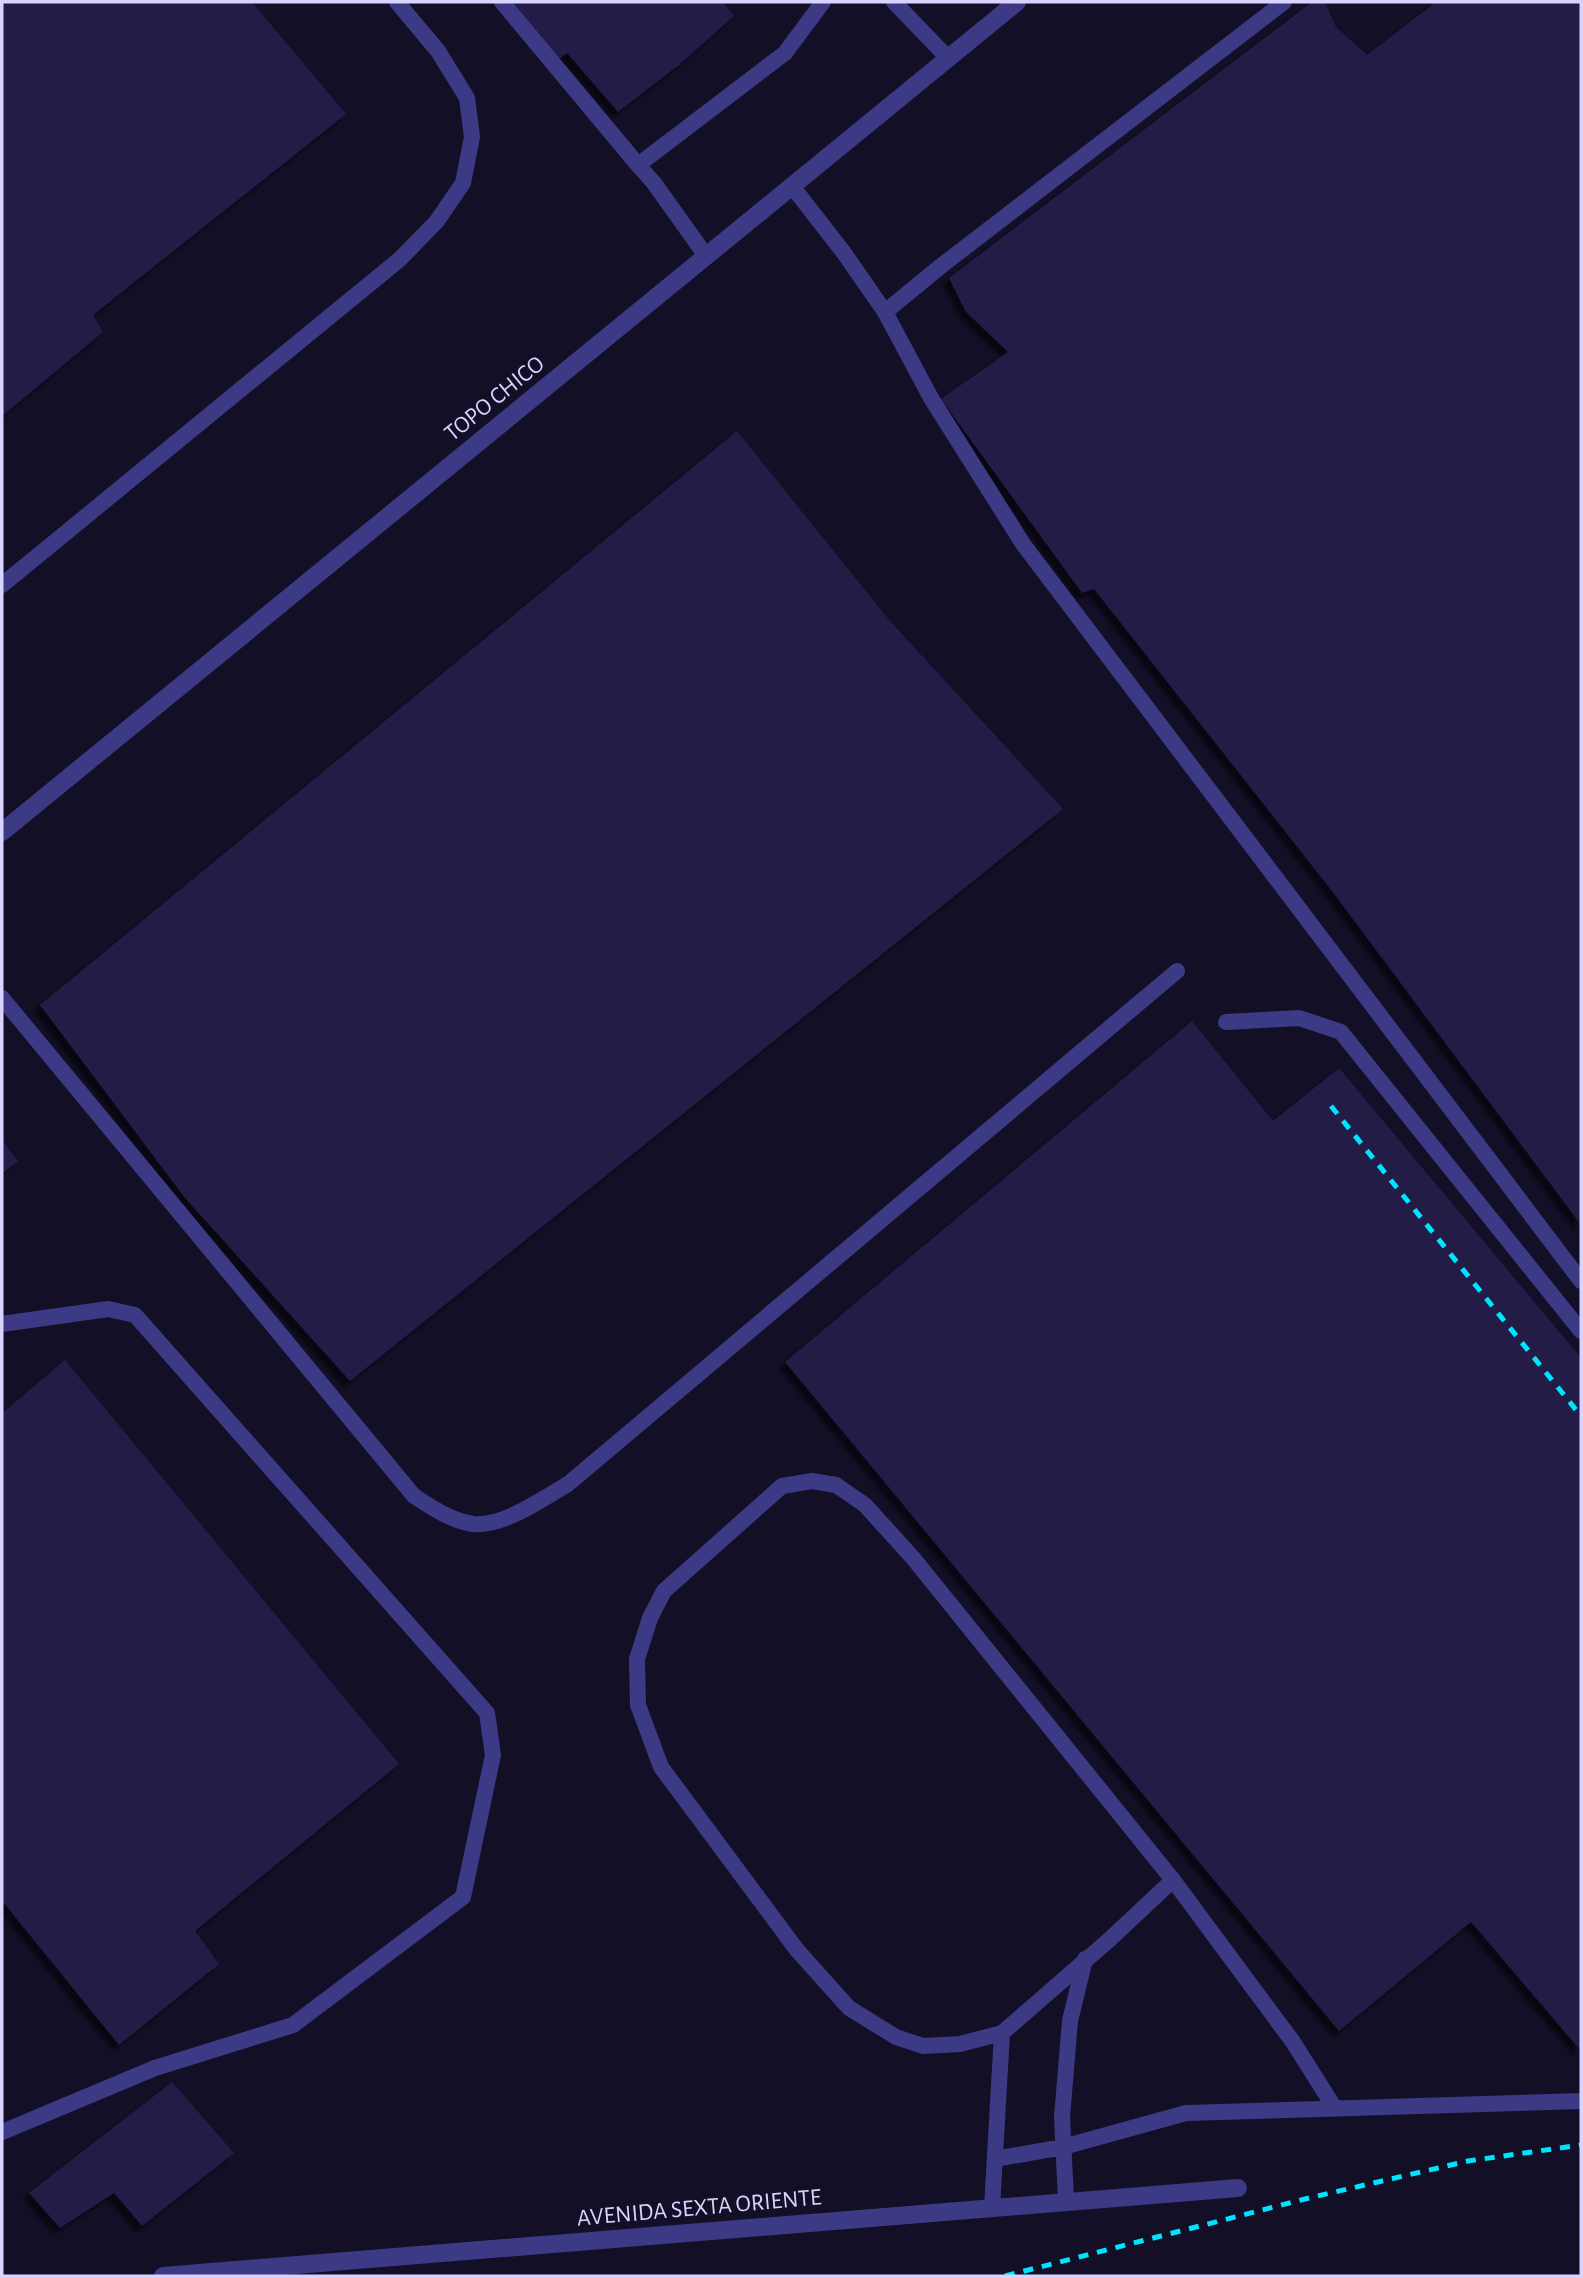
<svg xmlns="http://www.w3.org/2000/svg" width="1583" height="2278" font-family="'Alegreya Sans',sans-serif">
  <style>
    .building { fill: #241b47; filter: url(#shadow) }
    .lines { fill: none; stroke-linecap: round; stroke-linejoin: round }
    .lane { stroke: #3d3a85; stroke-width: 16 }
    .street { stroke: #3d3a85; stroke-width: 18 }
    .rail { stroke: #00e5ff; stroke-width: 5; stroke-dasharray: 10 9; stroke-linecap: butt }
    .labels { text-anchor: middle; stroke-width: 7; stroke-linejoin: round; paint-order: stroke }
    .street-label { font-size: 24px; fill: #d9d4ff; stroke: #130f26 }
  </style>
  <defs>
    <filter id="shadow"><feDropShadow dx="-6" dy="6" stdDeviation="2" flood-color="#0009"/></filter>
  </defs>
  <rect width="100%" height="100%" fill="#130f26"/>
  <path class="building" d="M2,2H252L346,114L93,315L103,332L2,416Z
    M509,2H723L734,16L679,65L618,112L567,53L558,60Z
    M1312,2H1325L1336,27L1367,55L1436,2H1581V1225L1332,891L1094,589L1082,593L941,399L1008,352L966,312L949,278Z
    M737,431L890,621L1063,809L350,1381L185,1198L40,1005Z
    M1192,1021L1273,1121L1339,1068L1581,1358V2051L1471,1922L1339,2031L785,1362Z
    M2,1140L18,1161L2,1174Z
    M65,1360L399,1764L195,1931L219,1964L119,2045L3,1902L2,1903V1413Z
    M172,2082L234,2153L142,2226L114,2193L60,2228L29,2193Z"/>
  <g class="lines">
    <path class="lane" d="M502,2L638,165
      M894,2L948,58
      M792,186L844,253L885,312L941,266L1284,2
      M706,256L654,183L638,165L785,53L823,2
      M885,312L931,398L1023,544L1581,1281
      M2,585L400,259L437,221L463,183L472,137L467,98L438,51L397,2
      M2,998L414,1496C431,1507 451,1521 473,1524C503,1527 542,1499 568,1484L1177,971
      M1226,1022L1299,1018L1341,1032L1581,1331
      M2,1324L108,1309L135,1315L487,1713L493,1755L463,1897L293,2025L155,2068L2,2132
      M1173,1880L913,1558L865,1505L836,1485L812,1481L782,1486L664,1591L650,1618L637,1659L638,1705L661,1767L797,1950L849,2008L896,2037L923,2046L960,2044L1002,2033L1109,1940L1173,1880L1293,2042L1334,2107
      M995,2159L1063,2147L1186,2113L1581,2101
      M1066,2201L1062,2117L1070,2021L1085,1959
      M992,2208L1002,2033"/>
    <path class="street" d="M2,832L1017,2
      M163,2276L1238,2188"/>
    <path class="rail" d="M1331,1106L1581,1416
      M1005,2276L1309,2198L1468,2161L1581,2145"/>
  </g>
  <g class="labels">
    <g class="street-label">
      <text transform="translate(494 398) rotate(-39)" y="8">TOPO CHICO</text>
      <text transform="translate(699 2207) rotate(-5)" y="8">AVENIDA SEXTA ORIENTE</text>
    </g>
  </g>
  <rect width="1583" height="2278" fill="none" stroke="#d9d4ff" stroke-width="7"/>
</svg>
